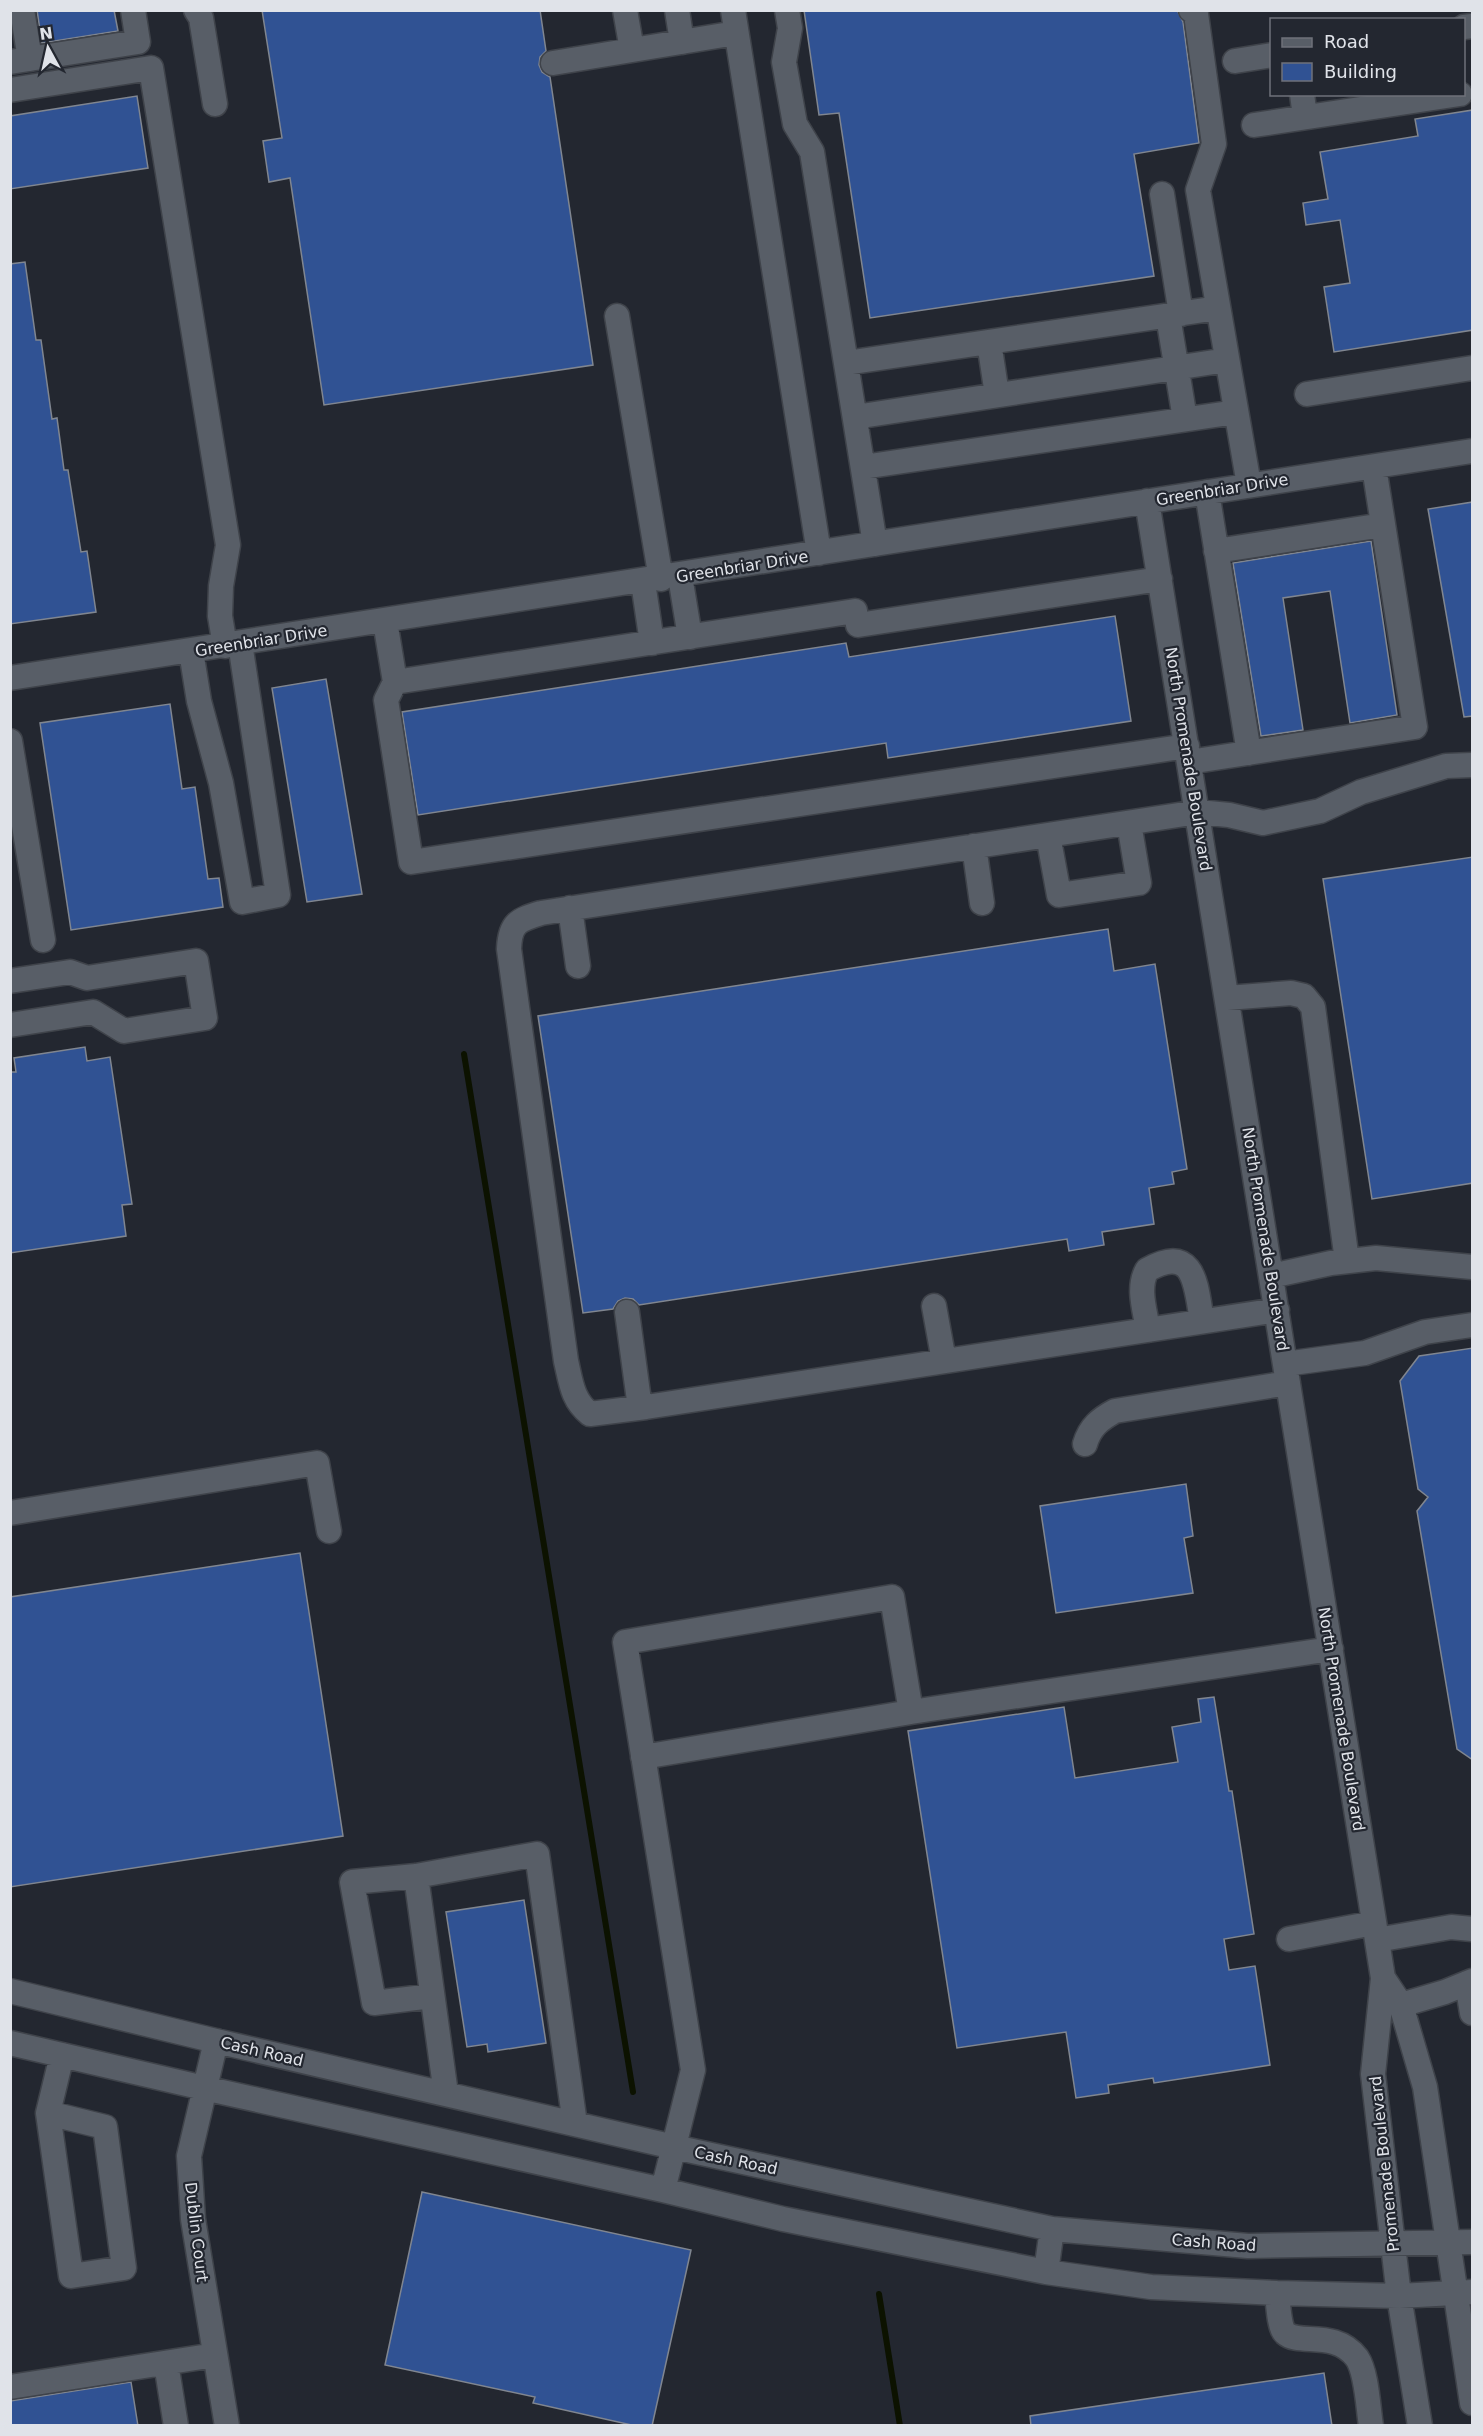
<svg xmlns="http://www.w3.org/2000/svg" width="1483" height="2436" font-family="'DejaVu Sans',sans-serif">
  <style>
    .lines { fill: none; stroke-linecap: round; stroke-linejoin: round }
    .stream { stroke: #0c1200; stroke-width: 6 }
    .building { fill: #305293; stroke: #808690; stroke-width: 1.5 }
    .minor-casing { stroke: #3f434a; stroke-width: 27 }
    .minor { stroke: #585e67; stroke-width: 24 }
    .labels { text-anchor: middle; stroke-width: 4.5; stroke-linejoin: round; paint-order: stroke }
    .street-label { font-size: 16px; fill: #e0e3e9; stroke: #232730 }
  </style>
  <rect width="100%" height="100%" fill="#232730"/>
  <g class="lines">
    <path class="stream" d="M464,1054L633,2092
      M879,2294L900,2426"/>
  </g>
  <path class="building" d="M37,10H114L118,31L42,43Z
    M262,10H540L546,51L540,57L539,65L542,72L550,77L593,365L324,405L290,178L269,182L263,141L282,138Z
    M804,10H1177L1183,22L1199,143L1134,154L1154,276L870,318L839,113L819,115Z
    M137,96L148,168L10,189V116Z
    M1473,110V330L1334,352L1324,287L1350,283L1340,220L1306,225L1303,203L1328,199L1320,152L1418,136L1415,119Z
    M25,262L36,340H41L52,419L57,418L64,470H68L81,552L87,551L96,612L10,624V264Z
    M1473,502V716L1464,717L1428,509Z
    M1371,541L1397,715L1350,723L1330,591L1283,598L1303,730L1261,736L1233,563Z
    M1115,616L1131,721L888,758L886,743L418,815L402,712L846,643L849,657Z
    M326,679L362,894L307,902L272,688Z
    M170,704L182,789L195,787L208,879L219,878L223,907L71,930L40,723Z
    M1473,857V1183L1372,1199L1323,879Z
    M1108,929L1114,971L1155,964L1187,1169L1172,1172L1174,1184L1149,1188L1154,1224L1102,1232L1104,1245L1069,1251L1067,1239L639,1305L633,1299L625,1298L618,1301L613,1309L583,1313L538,1016Z
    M85,1047L87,1061L110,1057L132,1204L122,1205L126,1236L10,1253V1072H16L14,1058Z
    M1473,1348V1760L1457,1749L1417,1511L1428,1497L1418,1489L1400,1381L1419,1356Z
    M1186,1484L1193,1536L1184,1538L1193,1593L1056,1613L1040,1506Z
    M300,1553L343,1836L10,1887V1597Z
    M1214,1697L1229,1791H1232L1254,1934L1224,1939L1229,1970L1255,1966L1270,2065L1154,2083L1153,2078L1108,2085L1109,2093L1076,2098L1066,2032L957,2048L908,1731L1064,1707L1075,1778L1178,1762L1172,1727L1201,1722L1198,1699Z
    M524,1900L546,2043L488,2052L487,2044L467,2047L446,1912Z
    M422,2192L691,2250L652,2426H636L533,2403L535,2397L385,2365Z
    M1324,2373L1332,2426H1031L1030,2416Z
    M131,2382L138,2426H10V2401Z"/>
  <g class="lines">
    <defs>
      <path id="minor" d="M22,10L30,59
        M196,10L201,18L215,104
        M625,10L632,50
        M677,10L682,42
        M733,10L819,553
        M787,10L790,28L784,62L795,124L812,152L875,544
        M1191,10L1196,14L1214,144L1198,190L1249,485
        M1464,27L1472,26
        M1235,61L1272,55
        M10,62L138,42L133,10
        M553,63L736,33
        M10,90L151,68L228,545L221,586L220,616L225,646
        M1302,94L1305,117
        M1254,125L1460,94
        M1162,194L1181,314
        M617,316L661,579
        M1168,316L1185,419
        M989,342L997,395
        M846,363L1218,308
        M1307,394L1472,368
        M855,417L1227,360
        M863,467L1236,412
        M1207,492L1249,753
        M1147,501L1383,1978L1373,2074L1399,2296L1420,2426
        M1216,551L1383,525
        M680,576L690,637
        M643,582L652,643
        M385,621L395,682L386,700L411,862L1187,746
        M858,625L1160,579
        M191,651L199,701L221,783L242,902L278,895L240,643
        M10,678L1472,451
        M395,682L855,611
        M10,741L43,940
        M1189,762L1415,727L1374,467
        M1048,835L1059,895L1139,883L1129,823
        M974,846L982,903
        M570,908L578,966
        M10,981L70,972L87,978L196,961L205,1018L124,1031L93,1012L10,1025
        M1227,998L1291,993L1304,996L1313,1007L1347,1261
        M1271,1276L1331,1263L1376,1258L1472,1267
        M934,1306L944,1361
        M1277,1310L646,1407L590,1414C572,1400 571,1382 566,1361L509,949C510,923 518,920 541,913L1198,812L1229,815L1263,823L1320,811L1361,792L1446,766L1472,765
        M627,1312L640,1408
        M1148,1330C1145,1310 1137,1288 1147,1270C1196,1242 1196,1288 1202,1321
        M1285,1364L1365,1353L1425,1332L1472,1325
        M1085,1444C1090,1427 1100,1419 1115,1411L1288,1383
        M10,1513L317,1463L329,1531
        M643,1757L911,1712
        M416,1876L446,2094
        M1289,1939L1374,1923
        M1377,1940L1451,1927L1472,1929
        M1383,1978L1401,2005L1425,2087L1472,2403
        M1467,1983L1472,2013
        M10,1991L216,2041L674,2147L1052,2229L1248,2246L1472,2242
        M432,1996L374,2003L352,1882L416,1876L537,1854L575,2124
        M1401,2005L1445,1992L1472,1981
        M216,2041L189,2156L193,2219L227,2426
        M10,2043L204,2088L663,2190L783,2219L1046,2272L1151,2287L1277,2293L1399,2296L1472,2292
        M48,2113L105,2127L124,2268L71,2276L48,2113L62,2055
        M663,2190L693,2070L625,1642L892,1597L911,1712L1331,1649
        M1046,2272L1052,2229
        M1277,2293C1278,2301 1279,2328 1285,2333C1299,2346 1335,2329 1357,2358C1367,2373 1368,2407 1371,2426
        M166,2363L176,2426
        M10,2387L215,2355"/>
    </defs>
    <use href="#minor" class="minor-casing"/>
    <use href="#minor" class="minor"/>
  </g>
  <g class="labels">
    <g class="street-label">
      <text transform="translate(1222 489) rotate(-9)" y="6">Greenbriar Drive</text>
      <text transform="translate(742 566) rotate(-9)" y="6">Greenbriar Drive</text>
      <text transform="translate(261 640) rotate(-9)" y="6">Greenbriar Drive</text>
      <text transform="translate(1189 759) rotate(81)" y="6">North Promenade Boulevard</text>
      <text transform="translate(1266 1239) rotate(81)" y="6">North Promenade Boulevard</text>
      <text transform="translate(1342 1719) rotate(81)" y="6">North Promenade Boulevard</text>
      <text transform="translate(262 2051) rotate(13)" y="6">Cash Road</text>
      <text transform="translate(736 2160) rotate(12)" y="6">Cash Road</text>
      <text transform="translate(1384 2164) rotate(-96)" y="6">Promenade Boulevard</text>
      <text transform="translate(197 2232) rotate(83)" y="6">Dublin Court</text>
      <text transform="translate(1214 2242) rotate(4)" y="6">Cash Road</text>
    </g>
  </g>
  <rect width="1483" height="2436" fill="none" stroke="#e0e3e9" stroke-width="24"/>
  <rect x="1270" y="18" width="195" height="78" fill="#232730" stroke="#6f727a" stroke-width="1.5"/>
  <rect x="1282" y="38" width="30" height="9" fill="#585e67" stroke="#6f727a" stroke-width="1.5"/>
  <text x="1324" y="48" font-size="18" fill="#e0e3e9">Road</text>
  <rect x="1282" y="63" width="30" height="18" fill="#305293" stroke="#6f727a" stroke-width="1.5"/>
  <text x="1324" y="78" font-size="18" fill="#e0e3e9">Building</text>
  <g transform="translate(48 48) rotate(352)" stroke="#232730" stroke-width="4.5" paint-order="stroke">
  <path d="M0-4.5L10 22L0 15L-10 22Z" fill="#e0e3e9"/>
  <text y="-9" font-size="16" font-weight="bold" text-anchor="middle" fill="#e0e3e9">N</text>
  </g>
</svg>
